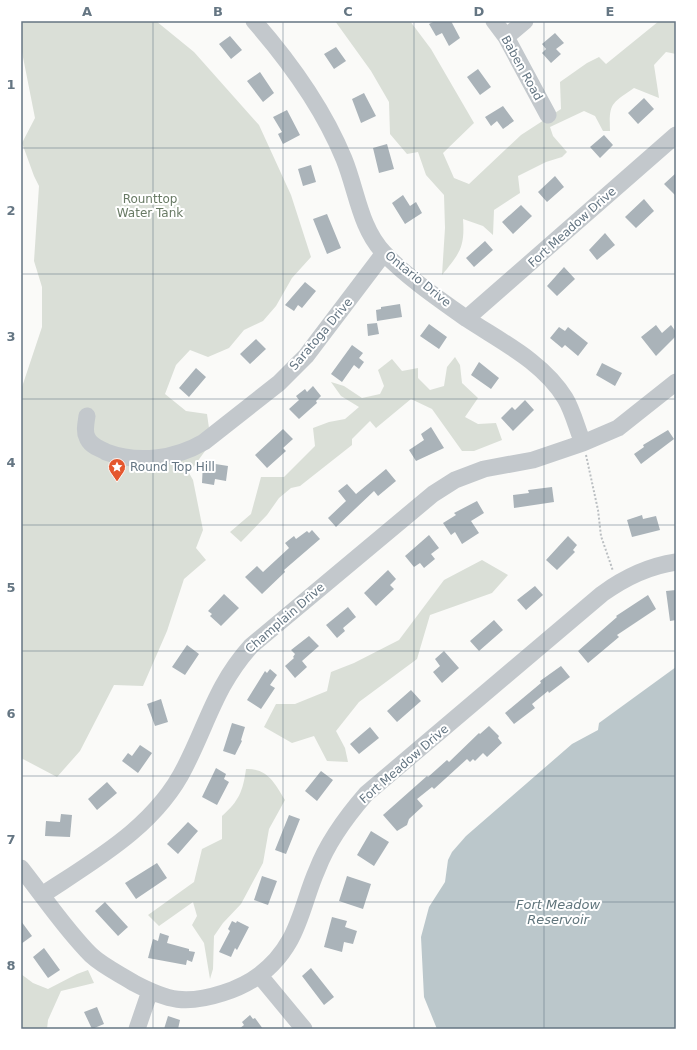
<svg xmlns="http://www.w3.org/2000/svg" width="697" height="1050" font-family="'DejaVu Sans',sans-serif">
  <style>
    .green { fill: #dadfd7 }
    .water { fill: #bbc7cb }
    .building { fill: #aab3b9 }
    .lines { fill: none; stroke-linecap: round; stroke-linejoin: round }
    .path { stroke: #bbbfc2; stroke-width: 2; stroke-dasharray: 2 2; stroke-linecap: butt }
    .minor { stroke: #c3c8cc; stroke-width: 17 }
    .grid { fill: none; stroke: #657683; stroke-width: 1; stroke-opacity: 0.55 }
    .labels { text-anchor: middle; stroke-width: 4; stroke-linejoin: round; paint-order: stroke }
    .street-label { font-size: 12px; fill: #657683; stroke: #fff }
    .park-label { font-size: 12px; fill: #687a64; stroke: #fff }
    .poi-label { font-size: 12px; fill: #657683; stroke: #fff; text-anchor: start }
    .water-label { font-size: 13px; font-style: italic; fill: #60757c; stroke: #fff }
    .neatline { fill: none; stroke: #657683; stroke-width: 1.5 }
    .grid-label { font-size: 13px; text-anchor: middle; font-weight: bold; fill: #657683 }
  </style>
  <rect width="100%" height="100%" fill="#fafaf8"/>
  <path class="green" d="M21,21H156L194,52L259,125L291,195L311,257L292,278L276,306L263,321L244,330L229,348L208,357L190,350L176,365L165,394L186,411L207,414L209,428L216,436L189,473L193,480L203,530L196,548L206,560L184,579L167,631L143,686L114,685L80,751L57,777L21,758V390L42,327V287L34,261L39,186L34,176L22,143L35,118L21,47Z
    M335,21H410L431,49L474,123L443,153L454,178L469,184L521,135L561,109L560,82L587,63L599,57L606,64L659,21H676V54L666,52L654,65L659,98L634,88C611,104 609,103 610,131H603L595,116L584,111L550,127L553,136L567,152L562,157L546,162L518,176L520,193L494,210L493,235L483,226L463,219C465,247 460,253 442,275L445,228L444,195L426,175L418,152L407,154L390,134L389,102L371,71Z
    M455,357L460,365L462,383L478,398L465,417L478,424L496,423L502,440L474,451H462L432,409L411,399L376,428L370,421L352,439V445L300,486L291,488L279,498L267,515L241,542L230,532L251,514L261,477H284L315,446L313,428L329,422L345,419L359,407L341,396L331,382L344,386L362,398L380,394L384,386L378,370L392,359L402,371L418,368V378L430,390L444,386L447,367Z
    M482,560L508,575L492,593L430,615L417,659L359,702L336,731L345,748L348,762L327,761L314,736L292,743L264,727L276,704H295L327,691L331,672L354,663L399,640L444,580Z
    M246,769C268,768 275,784 285,800L269,829L263,863L241,904L223,923L214,936L213,969L210,979L204,943L192,925L197,916L193,902L159,926L148,915L194,882L202,849L222,839V816C239,801 243,791 246,769Z
    M88,970L94,983L61,991L48,1020L47,1029H21V974L33,983L48,989L77,974Z"/>
  <path class="water" d="M676,667V1029H437L424,997L421,937L429,907L445,882L448,860L452,852L466,836L572,744L598,730L599,723Z"/>
  <path class="building" d="M435,21H451L460,38L449,46L442,33L436,36L429,24Z
    M555,33L564,43L556,49L561,54L551,63L542,53L546,49L542,44Z
    M230,36L242,50L231,59L219,44Z
    M336,47L346,61L334,69L324,54Z
    M478,69L491,87L480,95L467,77Z
    M260,72L274,93L263,102L247,81Z
    M364,93L376,116L361,123L352,99Z
    M644,98L654,109L638,124L628,113Z
    M503,106L514,121L503,129L497,121L491,126L485,117Z
    M287,110L300,135L283,144L278,134L282,132L273,117Z
    M604,135L613,145L600,158L590,147Z
    M387,144L394,169L379,173L373,148Z
    M311,165L316,182L303,186L298,169Z
    M676,173V196L664,184Z
    M555,176L564,187L547,202L538,192Z
    M403,195L410,206L416,202L422,213L405,224L392,203Z
    M644,199L654,211L636,228L625,217Z
    M521,205L532,216L513,234L502,222Z
    M327,214L341,248L327,254L313,219Z
    M605,233L615,245L597,260L589,250Z
    M485,241L493,250L474,267L466,258Z
    M564,267L575,279L557,296L547,286Z
    M305,282L316,291L302,308L298,305L294,311L285,305Z
    M400,304L402,317L377,321L376,310L381,309V307Z
    M377,323L379,334L368,336L367,324Z
    M429,324L447,337L439,349L420,336Z
    M656,325L662,333L671,325L676,332V336L656,356L641,337Z
    M559,327L565,331L568,327L588,343L578,356L565,345L562,348L550,338Z
    M256,339L266,349L250,364L240,354Z
    M352,345L363,353L359,358L364,362L359,369L354,365L342,382L331,374Z
    M479,362L499,378L491,389L471,375Z
    M602,363L622,373L615,386L596,375Z
    M196,368L206,377L189,397L179,388Z
    M313,386L321,396L316,401L317,403L299,419L289,409L299,400L296,396L305,389L307,392Z
    M525,400L534,410L513,431L501,418L512,407L515,410Z
    M431,427L444,448L416,461L409,450L424,440L421,434Z
    M283,429L293,439L283,448L286,451L267,468L255,455Z
    M668,430L674,439L641,464L634,454L644,447L643,445Z
    M203,462L228,466L226,481L215,479L214,485L202,483Z
    M386,469L396,481L378,496L374,491L336,527L328,518L346,501L338,491L347,484L356,494Z
    M552,487L554,502L514,508L513,495L529,493L528,490Z
    M477,501L484,513L471,521L479,533L462,544L455,532L451,535L443,523L456,515L454,513Z
    M642,515L643,519L656,516L660,530L632,537L627,520Z
    M312,530L320,539L284,570L285,572L262,594L245,577L257,566L263,572L289,548L285,543L294,536L296,539L307,531L309,533Z
    M429,535L439,548L431,554L435,559L424,568L420,563L414,567L405,556Z
    M568,536L577,545L573,550L575,552L557,570L546,560Z
    M388,570L396,579L390,585L394,589L376,606L364,593Z
    M535,586L543,595L526,610L517,600Z
    M676,590V620L670,621L666,591Z
    M224,594L239,608L221,626L210,616L212,614L208,611Z
    M648,595L656,609L617,635L619,637L588,663L578,651L617,617L616,616Z
    M348,607L356,617L343,628L345,631L337,638L326,625Z
    M494,620L503,630L479,651L470,641Z
    M309,636L319,646L302,661L307,667L295,678L285,666L294,658L293,657L295,654L291,650Z
    M187,645L199,654L185,675L172,667Z
    M444,651L459,668L442,683L433,672L440,666L435,659Z
    M561,666L570,677L549,693L548,691L532,704L535,708L514,724L505,713L541,683L540,681Z
    M270,669L277,675L270,685L275,688L261,709L247,700L265,671L267,673Z
    M411,690L421,701L397,722L387,711Z
    M161,699L168,722L155,726L147,704Z
    M232,723L245,727L241,740L242,741L235,755L223,751Z
    M489,726L499,736L498,738L502,743L487,757L483,753L475,761L473,759L470,762L467,759L434,789L432,787L417,799L423,806L409,819L407,825L397,831L383,815L427,776L428,777L447,760L449,762L479,733L480,734Z
    M370,727L379,738L359,754L350,744Z
    M140,745L152,753L138,773L122,761L128,753L132,756Z
    M216,768L226,774L224,779L229,782L217,805L202,797Z
    M321,771L333,780L317,801L305,791Z
    M107,782L117,793L97,810L88,799Z
    M61,814L72,815L70,837L45,836L46,821L60,822Z
    M289,815L300,819L286,854L275,850Z
    M188,822L198,831L178,854L167,844Z
    M371,831L389,842L374,866L357,855Z
    M157,863L167,878L136,899L125,883Z
    M262,876L277,881L268,905L254,900Z
    M347,876L371,884L363,909L339,901Z
    M105,902L128,927L118,936L95,911Z
    M332,917L347,921L345,927L357,931L353,944L344,942L342,952L324,947Z
    M21,921L32,936L21,944Z
    M232,921L236,923L237,921L249,927L237,950L235,948L231,957L219,952L230,931L228,929Z
    M160,933L169,936L167,943L189,949V951L195,952L192,962L187,960L186,965L148,958L153,939L158,941Z
    M44,948L60,970L48,978L33,957Z
    M311,968L334,997L324,1005L302,976Z
    M97,1007L104,1024L92,1029L84,1012Z
    M250,1015L253,1019L255,1018L263,1029H239L244,1025L242,1022Z
    M168,1016L180,1020L178,1029H164Z"/>
  <g class="lines">
    <path class="path" d="M586,455L598,510L601,536L613,571"/>
    <path class="minor" d="M254,21C289,61 324,110 344,159C357,191 360,228 384,253C408,278 439,299 467,319C502,342 543,362 565,398C573,411 577,429 583,443
      M494,21L506,37L548,115
      M506,37L525,21
      M467,318L676,135
      M87,416C86,423 84,431 87,437C90,446 99,448 106,452C138,464 175,459 204,442L279,383L306,356L384,253
      M21,868C44,897 65,929 91,955C104,967 120,974 134,983C168,1001 186,1005 223,993C252,984 275,967 290,940C302,919 307,892 317,870C328,841 346,817 366,794L602,594C624,578 649,566 676,562
      M42,895C95,860 156,826 185,767C208,722 216,685 251,646L433,494L455,480L484,469L533,460L583,443L618,428L676,382
      M260,976L304,1029
      M137,1029L150,991"/>
  </g>
  <path class="grid" d="M153,21V1029M283,21V1029M414,21V1029M544,21V1029M21,148H676M21,274H676M21,399H676M21,525H676M21,651H676M21,776H676M21,902H676"/>
  <defs>
    <symbol id="sight-pin" viewBox="-11 -11 22 30"><path d="M0 17L-7.5 6A9.5 9.5 0 1 1 7.5 6Z" fill="#e4572e" stroke="#fff"/><path d="M0-6L1.8-2.2L6-1.7L2.9 1.2L3.7 5.4L0 3.3L-3.7 5.4L-2.9 1.2L-6-1.7L-1.8-2.2Z" fill="#fff"/></symbol>
  </defs>
  <g fill-rule="evenodd">
    <use href="#sight-pin" x="107" y="457" width="20" height="27"/>
  </g>
  <g class="labels">
    <g class="street-label">
      <text transform="translate(522 68) rotate(61)" y="4">Baben Road</text>
      <text transform="translate(572 227) rotate(-42)" y="4">Fort Meadow Drive</text>
      <text transform="translate(418 279) rotate(39)" y="4">Ontario Drive</text>
      <text transform="translate(321 334) rotate(-50)" y="4">Saratoga Drive</text>
      <text transform="translate(285 618) rotate(-41)" y="4">Champlain Drive</text>
      <text transform="translate(404 764) rotate(-41)" y="4">Fort Meadow Drive</text>
    </g>
    <g class="park-label">
      <text x="150" y="203">Rounttop<tspan x="150" dy="14">Water Tank</tspan></text>
    </g>
    <g class="poi-label">
      <text x="130" y="471">Round Top Hill</text>
    </g>
    <g class="water-label">
      <text x="558" y="909">Fort Meadow<tspan x="558" dy="15">Reservoir</tspan></text>
    </g>
  </g>
  <rect width="697" height="1050" fill="none" stroke="#ffffff" stroke-width="44"/>
  <rect x="22" y="22" width="653" height="1006" class="neatline"/>
  <g class="grid-label">
    <text x="87" y="16">A</text>
    <text x="218" y="16">B</text>
    <text x="348" y="16">C</text>
    <text x="479" y="16">D</text>
    <text x="610" y="16">E</text>
    <text x="11" y="89">1</text>
    <text x="11" y="215">2</text>
    <text x="11" y="341">3</text>
    <text x="11" y="467">4</text>
    <text x="11" y="592">5</text>
    <text x="11" y="718">6</text>
    <text x="11" y="844">7</text>
    <text x="11" y="970">8</text>
  </g>
</svg>
